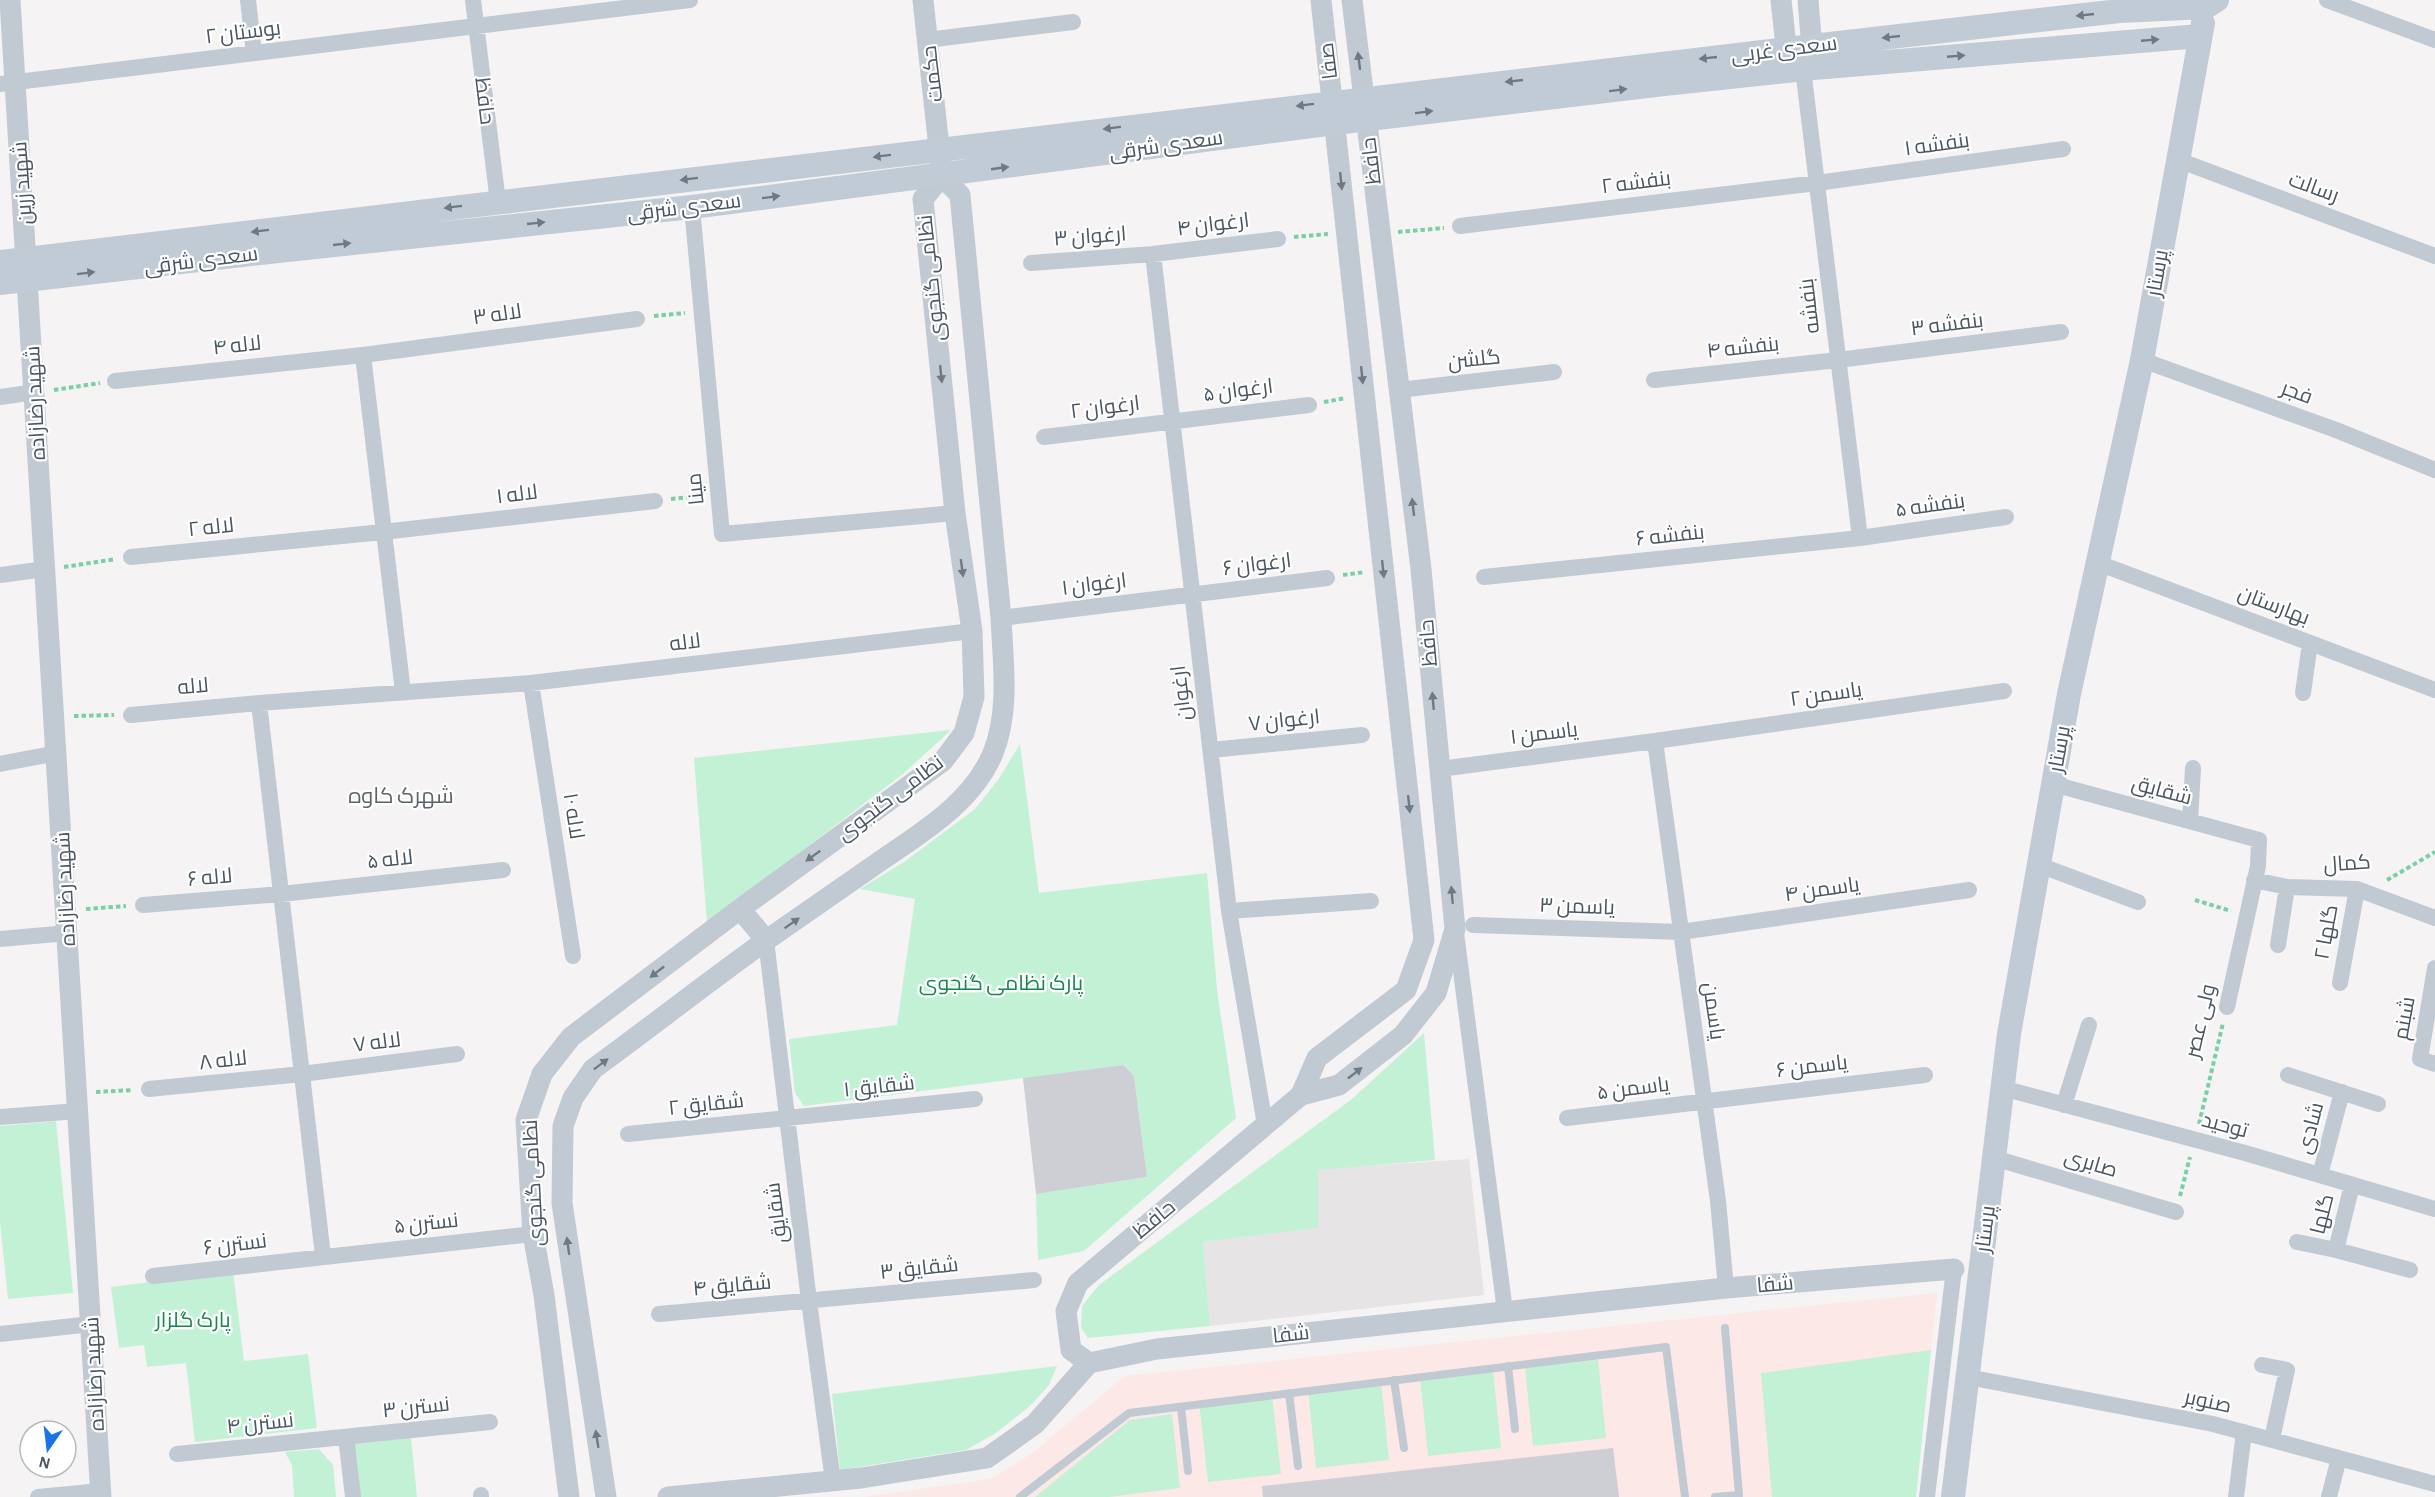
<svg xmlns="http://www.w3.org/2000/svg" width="2435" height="1497" font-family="'Alegreya Sans',Cairo,sans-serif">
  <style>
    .education { fill: #e6e4e5 }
    .medical { fill: #fce8e6 }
    .green { fill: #c3f1d5 }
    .building { fill: #cdcfd5 }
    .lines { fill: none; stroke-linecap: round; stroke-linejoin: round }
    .path { stroke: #7ad0a6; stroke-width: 4; stroke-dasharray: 4.5 3; stroke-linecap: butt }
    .service { stroke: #c1cad2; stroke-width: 8 }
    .minor { stroke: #c1cad2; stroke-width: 16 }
    .tertiary { stroke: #c1cad2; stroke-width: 21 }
    .secondary { stroke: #c1cbd6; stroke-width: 24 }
    .oneway { fill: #6e7984 }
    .oneway2 { fill: #6e7983 }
    .labels { text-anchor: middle; stroke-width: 4.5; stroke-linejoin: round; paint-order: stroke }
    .street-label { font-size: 21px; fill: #4a5661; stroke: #fff }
    .park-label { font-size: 21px; fill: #17864f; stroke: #fff }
    .neighbourhood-label { font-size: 22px; fill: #5f6368; stroke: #fff }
  </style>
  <rect width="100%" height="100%" fill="#f5f3f3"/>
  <path class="education" d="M1469,1159L1484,1295L1210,1326L1203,1242L1318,1228L1317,1169Z"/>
  <path class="medical" d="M1937,1293L1916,1497H865L991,1479L1031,1454L1125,1376Z"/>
  <path class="green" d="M951,730L903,774L707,923L694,758Z
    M1020,744L1039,893L1207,873L1217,990L1236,1118L1084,1251L1038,1260L1036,1194L1147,1177L1134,1076L1125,1065L804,1106L795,1093L789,1039L897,1025L915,899L860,889L904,862L975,809L998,780Z
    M1424,1033L1435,1160L1318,1170V1228L1203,1242L1210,1326L1088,1338L1081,1328L1082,1306L1099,1285L1352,1099Z
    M56,1121L73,1293L8,1299L0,1222V1126Z
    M233,1272L244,1361L308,1354L317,1428L195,1442L186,1363L147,1367L144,1345L119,1348L111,1287Z
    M1931,1350L1916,1497H1772L1761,1373Z
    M1598,1360L1606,1438L1533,1446L1525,1367Z
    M1057,1366L1049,1385L1030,1406L996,1433L966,1450L840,1470L832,1394Z
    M1493,1370L1501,1448L1428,1456L1420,1377Z
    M1381,1382L1389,1460L1316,1468L1308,1389Z
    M1272,1396L1281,1474L1208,1482L1199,1403Z
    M1172,1414L1180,1488L1109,1497H1035L1130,1420Z
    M411,1438L417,1497H358L353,1444Z
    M319,1449L333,1465L336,1497H294L292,1465L285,1452Z"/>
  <path class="building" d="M1124,1065L1134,1076L1147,1177L1036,1194L1023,1078Z
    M1613,1448L1619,1497H1263L1262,1486Z"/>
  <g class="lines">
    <path class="path" d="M1398,232L1444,228
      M1294,237L1328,234
      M654,316L685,313
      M54,390L100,383
      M1324,402L1346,398
      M671,499L702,496
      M64,567L116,559
      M1343,575L1365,572
      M74,716L114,715
      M2387,880L2435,852
      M2195,900L2231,911
      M86,909L126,906
      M96,1092L133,1090
      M2199,1124L2223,1023
      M2180,1196L2190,1157"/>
    <path class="service" d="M1508,1366L1515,1429
      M1394,1380L1404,1448
      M1289,1393L1298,1466
      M1181,1407L1188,1471
      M1020,1497L1129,1413L1666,1347L1685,1497
      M1715,1497L1739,1495L1725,1328"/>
    <path class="minor" d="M248,0L254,53
      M473,0L498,202
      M2327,0L2435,40
      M927,40L1073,22
      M1803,69L1860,538
      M0,84L690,0
      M2178,160L2435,256
      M692,207L722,534L955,513
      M1460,226L1817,183L2063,149
      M1153,254L1229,911L1265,1125
      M1031,263L1153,254L1278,239
      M363,355L403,692
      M2142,360L2336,430L2435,470
      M1654,380L1838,360L2061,332
      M115,381L363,355L637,319
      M1399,390L1554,372
      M0,397L35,392
      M1044,437L1309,405
      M131,557L383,532L655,501
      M2098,563L2435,690
      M0,575L45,569
      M1484,577L1860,538L2006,517
      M1001,618L1327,578
      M531,683L573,956
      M2303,693L2310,643
      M259,703L323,1256
      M131,715L259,703L531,683L972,631
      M1655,741L1718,1201L1726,1288
      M1211,750L1362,735
      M0,764L57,753
      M1440,769L1655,741L2004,691
      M2053,784L2259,840L2258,866L2227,1007
      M2190,821L2193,768
      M2039,865L2138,902
      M2254,880L2287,887L2357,889L2435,918
      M143,905L281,894L503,870
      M1229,911L1371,901
      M1473,925L1681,932L1969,890
      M1456,933L1505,1311
      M0,939L68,933
      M766,940L809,1301L833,1481
      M2278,945L2287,887
      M2435,968L2420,1059L2435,1064
      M2340,983L2357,889
      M2288,1075L2378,1104
      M2002,1088L2245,1153L2435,1209
      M149,1089L302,1074L457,1054
      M2064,1105L2089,1025
      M0,1117L78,1111
      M1567,1118L1925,1075
      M628,1134L975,1099
      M1994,1158L2176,1212
      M2320,1175L2342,1092
      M2297,1242L2336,1250L2352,1185
      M2336,1250L2410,1270
      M153,1276L533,1234
      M659,1314L1034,1280
      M0,1334L91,1324
      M2262,1365L2287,1370L2272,1439
      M1968,1377L2213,1424L2435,1484
      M346,1437L353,1497
      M177,1454L490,1422
      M481,1495V1497
      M38,1497L101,1491
      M1927,1497L1954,1269
      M2236,1497L2244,1432
      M2329,1497L2339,1458"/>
    <path class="tertiary" d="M10,0L101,1497
      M923,0L941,166
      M1781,0L1788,65
      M1808,0L1813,61
      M740,909L766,940
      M1301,1095L1317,1058L1406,990L1424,940L1321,0
      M1089,1363L1071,1350L1066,1311L1078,1283L1301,1095L1339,1085L1403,1035L1436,993L1455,929L1421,569L1352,0
      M569,1497L544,1295L533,1234L526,1120L542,1074L571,1037L740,909L943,761L964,733L974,697L972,631L955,513L923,199L942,176
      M606,1497L562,1203L563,1126L573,1098L593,1069C652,1026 709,981 768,939C804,914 840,889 876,864C919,834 972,804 993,753C1010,711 1003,662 1001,618L960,195L942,176
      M668,1497L861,1478L987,1458L1035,1424L1089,1363L1157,1349L1726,1288L1954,1269"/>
    <path class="secondary" d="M0,262L1812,46L2119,11L2206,7L2217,0
      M0,283L278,251L692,207L1335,123L1664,84L1814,68L2200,36
      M1953,1497L2009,1034L2069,694L2142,360L2203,23"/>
  </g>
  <defs><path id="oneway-solid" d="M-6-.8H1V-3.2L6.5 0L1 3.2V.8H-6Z" transform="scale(1.5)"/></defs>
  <g class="oneway">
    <use href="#oneway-solid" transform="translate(2085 15) rotate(174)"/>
    <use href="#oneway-solid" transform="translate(1891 37) rotate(174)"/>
    <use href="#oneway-solid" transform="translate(2150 40) rotate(-5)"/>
    <use href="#oneway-solid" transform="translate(1956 56) rotate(-5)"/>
    <use href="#oneway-solid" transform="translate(1708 58) rotate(174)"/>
    <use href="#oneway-solid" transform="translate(1514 81) rotate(174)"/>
    <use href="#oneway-solid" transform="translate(1618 90) rotate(-7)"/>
    <use href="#oneway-solid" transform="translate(1305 105) rotate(173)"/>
    <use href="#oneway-solid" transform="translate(1424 112) rotate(-7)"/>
    <use href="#oneway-solid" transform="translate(1112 128) rotate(173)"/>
    <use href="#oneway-solid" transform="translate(882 156) rotate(173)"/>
    <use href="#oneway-solid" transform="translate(1000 168) rotate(-8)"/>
    <use href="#oneway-solid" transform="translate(689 179) rotate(173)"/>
    <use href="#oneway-solid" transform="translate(771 197) rotate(-7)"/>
    <use href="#oneway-solid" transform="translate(453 207) rotate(173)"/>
    <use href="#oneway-solid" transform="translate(536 223) rotate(-6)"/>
    <use href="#oneway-solid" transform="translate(260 231) rotate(173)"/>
    <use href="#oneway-solid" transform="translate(342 244) rotate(-6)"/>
    <use href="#oneway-solid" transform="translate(86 273) rotate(-7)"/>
  </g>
  <g class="oneway2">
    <use href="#oneway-solid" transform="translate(1359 61) rotate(-97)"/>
    <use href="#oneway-solid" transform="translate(1341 181) rotate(84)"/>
    <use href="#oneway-solid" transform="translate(941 374) rotate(84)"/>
    <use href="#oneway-solid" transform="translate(1362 375) rotate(84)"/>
    <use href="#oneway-solid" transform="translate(1413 507) rotate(-97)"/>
    <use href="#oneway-solid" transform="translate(962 568) rotate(82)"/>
    <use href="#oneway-solid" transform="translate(1383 569) rotate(84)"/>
    <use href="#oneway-solid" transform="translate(1433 701) rotate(-95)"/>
    <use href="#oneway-solid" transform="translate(1409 804) rotate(84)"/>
    <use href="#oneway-solid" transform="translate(813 856) rotate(144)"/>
    <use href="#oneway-solid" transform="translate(1452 895) rotate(-95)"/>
    <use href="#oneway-solid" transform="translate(792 923) rotate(-35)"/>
    <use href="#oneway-solid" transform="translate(657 972) rotate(142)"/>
    <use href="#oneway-solid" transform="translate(601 1064) rotate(-37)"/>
    <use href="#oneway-solid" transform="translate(1355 1073) rotate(-38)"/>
    <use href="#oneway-solid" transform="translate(568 1246) rotate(-98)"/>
    <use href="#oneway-solid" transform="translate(597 1439) rotate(-99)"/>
  </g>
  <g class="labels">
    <g class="street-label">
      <text transform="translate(243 32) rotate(-7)" y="7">بوستان ۲</text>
      <text transform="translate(1784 49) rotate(-7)" y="7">سعدی غربی</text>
      <text transform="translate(1328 61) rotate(-97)" y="7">صفا</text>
      <text transform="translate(932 74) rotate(-97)" y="7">حکمت</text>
      <text transform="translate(485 101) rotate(83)" y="7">حافظ</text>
      <text transform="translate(1937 144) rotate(-8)" y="7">بنفشه ۱</text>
      <text transform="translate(1166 145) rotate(-8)" y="7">سعدی شرقی</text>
      <text transform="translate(1371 161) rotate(-97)" y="7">حافظ</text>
      <text transform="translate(1636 182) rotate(-7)" y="7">بنفشه ۲</text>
      <text transform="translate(22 183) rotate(-94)" y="7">شهید زرین</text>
      <text transform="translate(2314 187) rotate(20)" y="7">رسالت</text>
      <text transform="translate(684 207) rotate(-7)" y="7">سعدی شرقی</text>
      <text transform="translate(1213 224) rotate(-7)" y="7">ارغوان ۴</text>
      <text transform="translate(1090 236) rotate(-4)" y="7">ارغوان ۳</text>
      <text transform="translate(201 260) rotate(-7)" y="7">سعدی شرقی</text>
      <text transform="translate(2157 273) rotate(-80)" y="7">پرستار</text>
      <text transform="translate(931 278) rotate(-96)" y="7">نظامی گنجوی</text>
      <text transform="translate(1809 306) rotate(-97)" y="7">بنفشه</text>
      <text transform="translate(497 314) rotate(-8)" y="7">لاله ۳</text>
      <text transform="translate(1947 324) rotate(-7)" y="7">بنفشه ۳</text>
      <text transform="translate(237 345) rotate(-6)" y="7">لاله ۴</text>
      <text transform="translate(1743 347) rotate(-6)" y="7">بنفشه ۴</text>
      <text transform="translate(1474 359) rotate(-6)" y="7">گلشن</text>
      <text transform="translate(1238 390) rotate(-7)" y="7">ارغوان ۵</text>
      <text transform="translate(2297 392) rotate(20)" y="7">فجر</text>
      <text transform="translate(35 403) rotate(-93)" y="7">شهید رضازاده</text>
      <text transform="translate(1105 407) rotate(-7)" y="7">ارغوان ۲</text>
      <text transform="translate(695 489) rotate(-96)" y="7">مینا</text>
      <text transform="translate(517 494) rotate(-7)" y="7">لاله ۱</text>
      <text transform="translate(1930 505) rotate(-8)" y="7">بنفشه ۵</text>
      <text transform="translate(211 527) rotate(-6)" y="7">لاله ۲</text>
      <text transform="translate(1670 535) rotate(-6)" y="7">بنفشه ۶</text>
      <text transform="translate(1257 564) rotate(-7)" y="7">ارغوان ۶</text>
      <text transform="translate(1094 584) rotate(-7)" y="7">ارغوان ۱</text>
      <text transform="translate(2274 605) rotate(21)" y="7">بهارستان</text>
      <text transform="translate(685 642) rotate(-7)" y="7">لاله</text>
      <text transform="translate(1428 643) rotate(-95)" y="7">حافظ</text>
      <text transform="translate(193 686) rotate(-5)" y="7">لاله</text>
      <text transform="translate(1181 693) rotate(-97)" y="7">ارغوان</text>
      <text transform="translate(1826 694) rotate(-8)" y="7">یاسمن ۲</text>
      <text transform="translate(1284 720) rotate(-6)" y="7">ارغوان ۷</text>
      <text transform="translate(1544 733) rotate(-7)" y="7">یاسمن ۱</text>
      <text transform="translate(2059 749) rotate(-80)" y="7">پرستار</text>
      <text transform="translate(2162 790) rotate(15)" y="7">شقایق</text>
      <text transform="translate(890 798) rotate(-37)" y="7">نظامی گنجوی</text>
      <text transform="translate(574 816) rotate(81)" y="7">لاله ۱۰</text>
      <text transform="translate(390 859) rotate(-6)" y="7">لاله ۵</text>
      <text transform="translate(2347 863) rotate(-4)" y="7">کمال</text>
      <text transform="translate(210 877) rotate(-5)" y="7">لاله ۶</text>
      <text transform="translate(65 889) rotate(-93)" y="7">شهید رضازاده</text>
      <text transform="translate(1822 889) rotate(-8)" y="7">یاسمن ۴</text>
      <text transform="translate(1577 906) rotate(2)" y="7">یاسمن ۳</text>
      <text transform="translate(2326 932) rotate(-80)" y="7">گلها ۲</text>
      <text transform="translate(1714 1011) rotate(82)" y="7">یاسمن</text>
      <text transform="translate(2404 1018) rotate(-80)" y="7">شبنم</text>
      <text transform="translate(2200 1021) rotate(-77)" y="7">ولی عصر</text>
      <text transform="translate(377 1042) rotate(-7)" y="7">لاله ۷</text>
      <text transform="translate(223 1060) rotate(-6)" y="7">لاله ۸</text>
      <text transform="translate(1812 1066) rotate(-7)" y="7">یاسمن ۶</text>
      <text transform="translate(879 1086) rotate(-6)" y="7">شقایق ۱</text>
      <text transform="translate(1633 1088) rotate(-7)" y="7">یاسمن ۵</text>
      <text transform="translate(706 1104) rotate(-6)" y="7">شقایق ۲</text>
      <text transform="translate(2225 1125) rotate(15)" y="7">توحید</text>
      <text transform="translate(2310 1128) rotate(-75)" y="7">شادی</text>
      <text transform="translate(2091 1163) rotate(16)" y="7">صابری</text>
      <text transform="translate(533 1183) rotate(-93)" y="7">نظامی گنجوی</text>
      <text transform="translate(776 1213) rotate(-97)" y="7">شقایق</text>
      <text transform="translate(2322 1214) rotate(-76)" y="7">گلها</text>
      <text transform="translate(1154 1219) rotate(-40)" y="7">حافظ</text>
      <text transform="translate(426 1223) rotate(-6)" y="7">نسترن ۵</text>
      <text transform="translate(1985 1229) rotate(-83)" y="7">پرستار</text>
      <text transform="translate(235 1244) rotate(-7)" y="7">نسترن ۶</text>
      <text transform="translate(919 1268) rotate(-6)" y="7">شقایق ۳</text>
      <text transform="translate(1775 1284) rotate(-5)" y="7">شفا</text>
      <text transform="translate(732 1285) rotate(-5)" y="7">شقایق ۴</text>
      <text transform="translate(1291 1334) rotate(-6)" y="7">شفا</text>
      <text transform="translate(94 1374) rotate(-93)" y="7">شهید رضازاده</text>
      <text transform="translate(2208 1401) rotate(12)" y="7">صنوبر</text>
      <text transform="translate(416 1407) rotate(-6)" y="7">نسترن ۳</text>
      <text transform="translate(260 1423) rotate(-6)" y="7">نسترن ۴</text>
    </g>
    <g class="park-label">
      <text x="1001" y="990">پارک نظامی گنجوی</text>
      <text x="193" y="1327">پارک گلزار</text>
    </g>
    <g class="neighbourhood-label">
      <text x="401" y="803">شهرک کاوه</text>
    </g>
  </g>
  <g transform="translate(48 1449) rotate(194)"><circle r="28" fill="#ffffff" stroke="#b7bbc0" stroke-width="1.5"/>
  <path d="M0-4.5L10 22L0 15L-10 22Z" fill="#1a73e8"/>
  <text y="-9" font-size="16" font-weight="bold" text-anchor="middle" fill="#4a5661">N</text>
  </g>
</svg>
